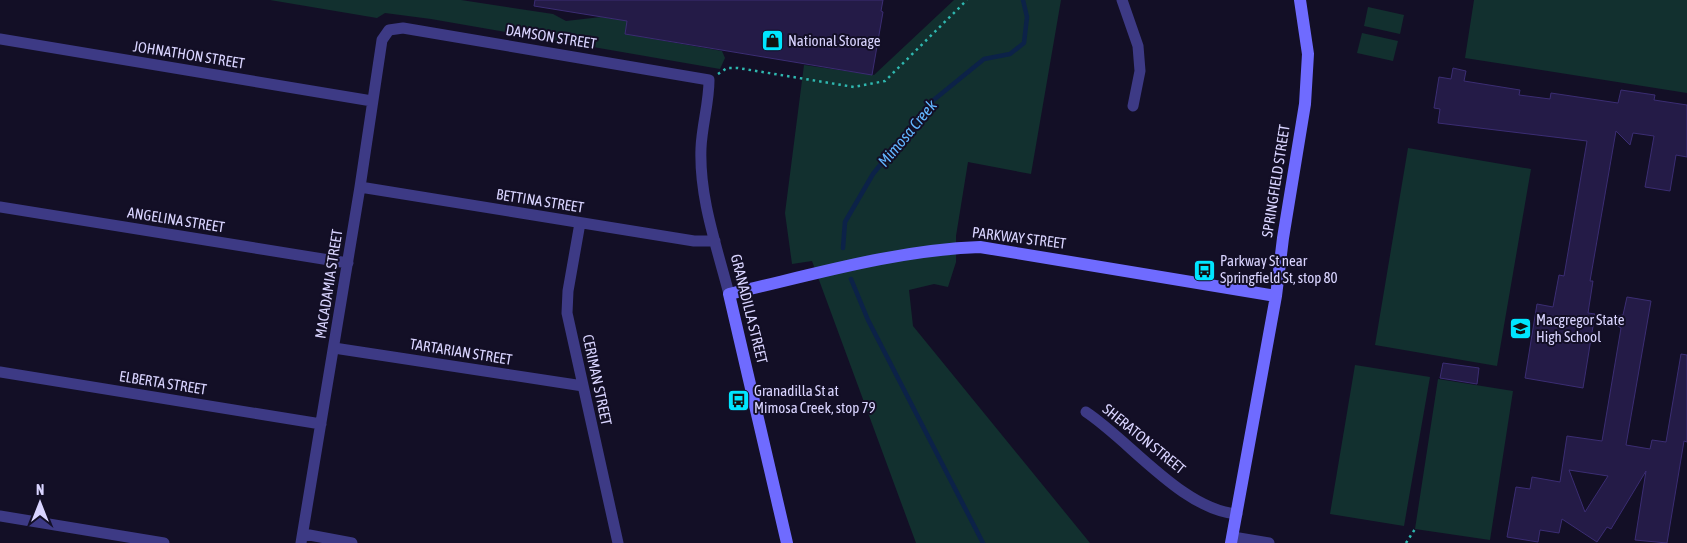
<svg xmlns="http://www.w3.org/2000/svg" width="1687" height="543" font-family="'Asap Condensed',sans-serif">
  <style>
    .green { fill: #12302f }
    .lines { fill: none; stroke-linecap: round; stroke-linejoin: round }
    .stream { stroke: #0c2248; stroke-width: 4.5 }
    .building { fill: #241b47; stroke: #3b2d73; fill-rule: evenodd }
    .path { stroke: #2fb8b0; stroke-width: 2.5; stroke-dasharray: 2.5 4; stroke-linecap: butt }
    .street { stroke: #3d3a85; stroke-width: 11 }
    .secondary { stroke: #6f6bff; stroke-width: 12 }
    .labels { text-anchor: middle; stroke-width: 4; stroke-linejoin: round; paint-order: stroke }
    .street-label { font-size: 15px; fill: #d9d4ff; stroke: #130f26 }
    .poi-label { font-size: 15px; fill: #d9d4ff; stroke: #130f26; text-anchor: start }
    .water-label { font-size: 16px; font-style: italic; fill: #62b6ff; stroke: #130f26 }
  </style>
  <rect width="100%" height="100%" fill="#130f26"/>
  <path class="green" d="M270,0H461L553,14L566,21L601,17L627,21L625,34L722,51L725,58L720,69L431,19L385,13L377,18Z
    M954,0H1061L1031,174L968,162L956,236V262L948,287L934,284L909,290L913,326L1090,543H916L812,261L792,264L785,213L804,65L874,75Z
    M1474,0H1687V93L1465,58Z
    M1368,7L1404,15L1400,34L1364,26Z
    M1362,33L1398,41L1393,61L1357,53Z
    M1408,148L1531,169L1497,366L1375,345Z
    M1355,365L1430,377L1404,526L1330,514Z
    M1438,379L1513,391L1490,540L1415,529Z"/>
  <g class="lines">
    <path class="stream" d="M843,248L845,222L873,174L930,103L984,59L1010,54L1024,43L1027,17L1023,0
      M851,279L868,320L983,543"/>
  </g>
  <path class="building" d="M535,0H883L881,11L883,12L872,75L625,34L627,21L534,6Z
    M1453,68L1466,71L1464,81L1520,90L1519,95L1550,99L1551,93L1618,103L1621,90L1655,95L1654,100L1687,105V157L1676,155L1670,191L1645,187L1654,136L1633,133L1630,145L1616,131L1590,281H1593L1588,313L1595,314L1583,388L1525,378L1537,304L1553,307L1559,275L1564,276L1587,141L1438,123L1440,109L1434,108L1439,77L1451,79Z
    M1627,297L1651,301L1626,445L1650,449L1652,440L1666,442L1681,354L1687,355V442L1684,441L1667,543L1635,540L1646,471L1611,529L1607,527L1597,542L1562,519L1559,533L1540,530L1538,542L1507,537L1516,487L1530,489L1532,477L1560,482L1567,436L1602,441L1621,328L1605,318L1623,315ZM1569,470L1608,476L1585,512Z
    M1443,363L1479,368L1477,384L1440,378Z"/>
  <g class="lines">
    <path class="path" d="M718,74L727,68H738L854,87L885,81L967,0
      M1406,543L1415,529"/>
    <path class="street" d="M1122,0L1138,46L1140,71L1133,106
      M0,39L372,101
      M360,187L694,241H715
      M0,207L348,263
      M580,223L568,291L567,313L618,543
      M334,348L583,386
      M0,372L321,424
      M1086,412C1130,441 1183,510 1237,514
      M0,516L164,543
      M304,534L352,543
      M1233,537L1269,543
      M301,543L360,187L382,40L389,30L403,28L709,80C709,103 702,125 701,148C699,198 717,247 729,294"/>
    <path class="secondary" d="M787,543L729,294C812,275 895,250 980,247L1276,296
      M1231,543L1276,296L1283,238L1305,104L1308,54L1300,0"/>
  </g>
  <defs>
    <symbol id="shop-square" viewBox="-11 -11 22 22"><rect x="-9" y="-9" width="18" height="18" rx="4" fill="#00e5ff" stroke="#130f26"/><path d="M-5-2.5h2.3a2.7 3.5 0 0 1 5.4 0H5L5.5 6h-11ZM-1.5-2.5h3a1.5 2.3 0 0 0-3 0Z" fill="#111"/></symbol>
    <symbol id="bus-square" viewBox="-11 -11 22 22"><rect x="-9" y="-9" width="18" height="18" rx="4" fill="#00e5ff" stroke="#130f26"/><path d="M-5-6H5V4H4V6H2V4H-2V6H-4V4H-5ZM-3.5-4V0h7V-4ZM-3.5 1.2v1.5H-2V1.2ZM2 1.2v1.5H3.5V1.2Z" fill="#111"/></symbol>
    <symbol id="school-square" viewBox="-11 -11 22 22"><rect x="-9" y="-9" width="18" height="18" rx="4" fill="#00e5ff" stroke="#130f26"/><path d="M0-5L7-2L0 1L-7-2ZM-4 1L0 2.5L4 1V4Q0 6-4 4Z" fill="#111"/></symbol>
  </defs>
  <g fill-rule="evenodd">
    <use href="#shop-square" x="760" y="28" width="25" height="25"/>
    <use href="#bus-square" x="1192" y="258" width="25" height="25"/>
    <use href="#school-square" x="1508" y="316" width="25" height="25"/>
    <use href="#bus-square" x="726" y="388" width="25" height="25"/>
  </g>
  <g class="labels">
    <g class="street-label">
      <text transform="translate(551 37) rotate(9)" y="5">DAMSON STREET</text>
      <text transform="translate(189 55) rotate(9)" y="5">JOHNATHON STREET</text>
      <text transform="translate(1276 181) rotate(-81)" y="5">SPRINGFIELD STREET</text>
      <text transform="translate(540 201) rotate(9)" y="5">BETTINA STREET</text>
      <text transform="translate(176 220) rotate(9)" y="5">ANGELINA STREET</text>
      <text transform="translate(1019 238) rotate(7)" y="5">PARKWAY STREET</text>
      <text transform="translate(329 284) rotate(-81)" y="5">MACADAMIA STREET</text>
      <text transform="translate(749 309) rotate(76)" y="5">GRANADILLA STREET</text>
      <text transform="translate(461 352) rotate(9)" y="5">TARTARIAN STREET</text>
      <text transform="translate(597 380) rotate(78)" y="5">CERIMAN STREET</text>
      <text transform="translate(163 383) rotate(9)" y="5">ELBERTA STREET</text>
      <text transform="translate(1144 439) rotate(39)" y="5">SHERATON STREET</text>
    </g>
    <g class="poi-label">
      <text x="788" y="46">National Storage</text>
      <text x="1220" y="266">Parkway St near<tspan x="1220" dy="17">Springfield St, stop 80</tspan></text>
      <text x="1536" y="325">Macgregor State<tspan x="1536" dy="17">High School</tspan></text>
      <text x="754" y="396">Granadilla St at<tspan x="754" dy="17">Mimosa Creek, stop 79</tspan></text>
    </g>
    <g class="water-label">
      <text transform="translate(907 133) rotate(-50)" y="6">Mimosa Creek</text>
    </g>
  </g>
  <g transform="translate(40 503)" stroke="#130f26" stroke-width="4" paint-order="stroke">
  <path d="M0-4L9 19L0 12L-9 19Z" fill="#d9d4ff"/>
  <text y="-8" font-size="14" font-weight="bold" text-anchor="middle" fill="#d9d4ff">N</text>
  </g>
</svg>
